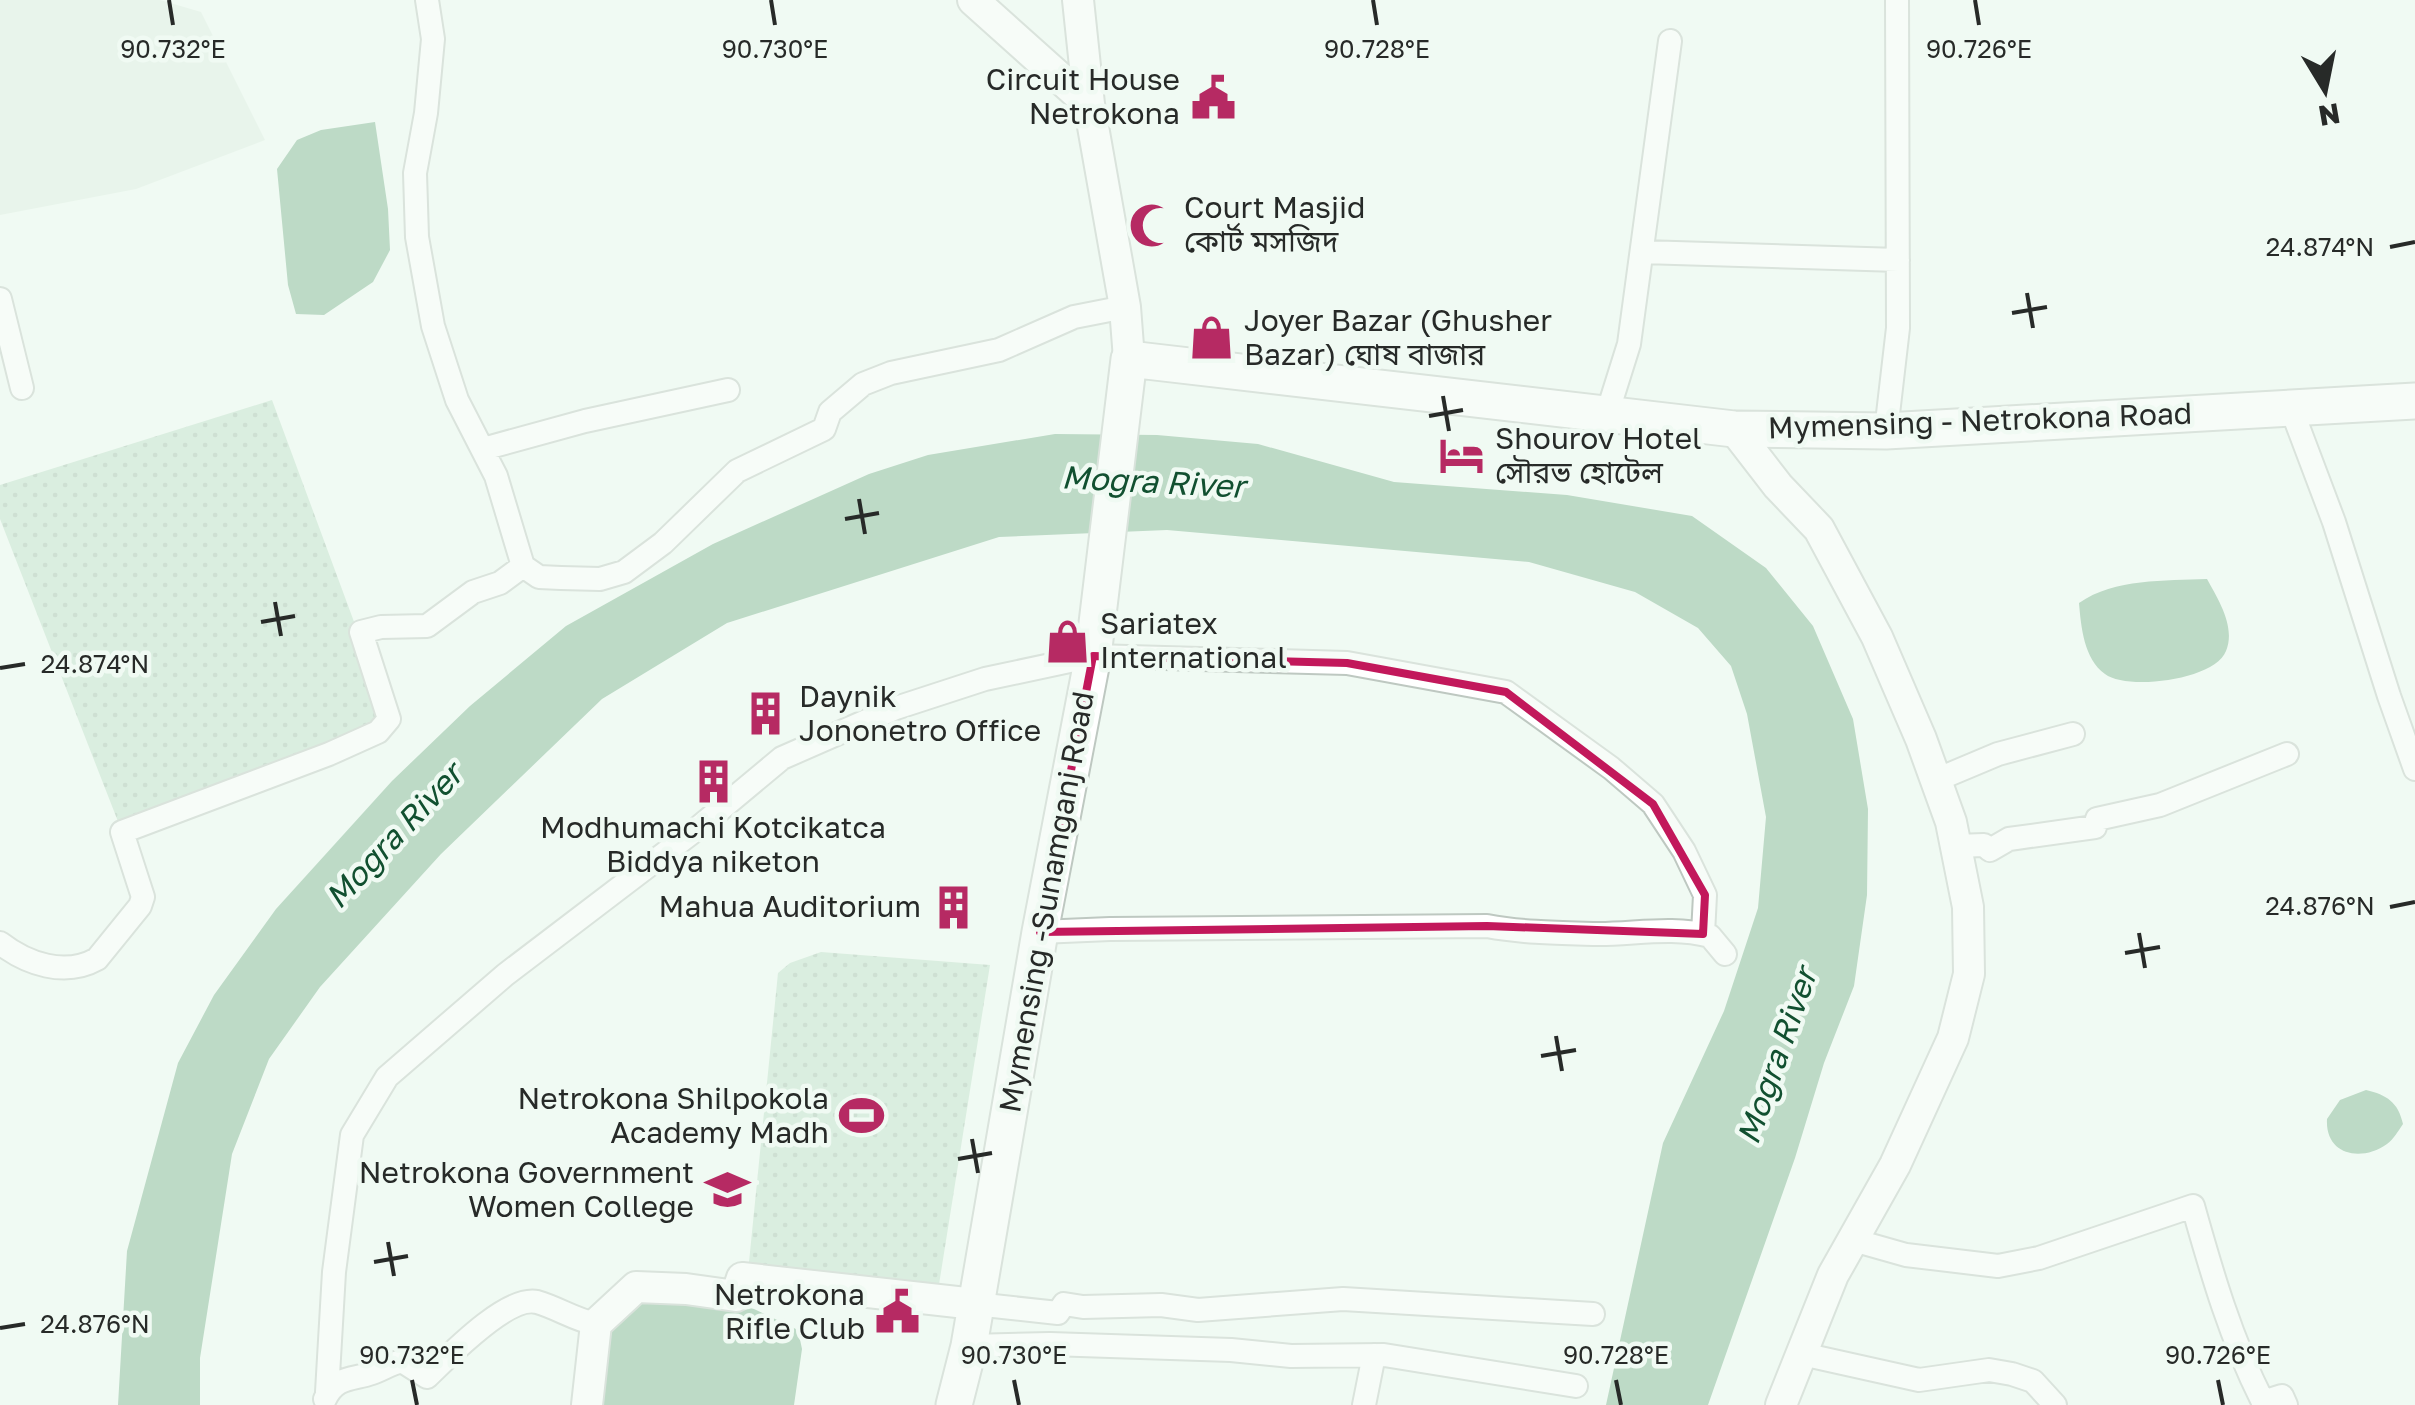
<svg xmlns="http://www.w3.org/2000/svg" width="2415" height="1405" font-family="'Golos Text','Noto Sans Bengali',sans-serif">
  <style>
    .built { fill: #ddeee2 }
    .park { fill: url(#park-dots) }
    .water { fill: #7eb391 }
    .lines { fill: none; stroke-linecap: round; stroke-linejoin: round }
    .street-casing { stroke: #bec8c1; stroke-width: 26 }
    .secondary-casing { stroke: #bec8c1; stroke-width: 34 }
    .primary-casing { stroke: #bec8c1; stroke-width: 39 }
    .street { stroke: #fff; stroke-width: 22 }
    .secondary { stroke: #fff; stroke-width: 30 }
    .primary { stroke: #fff; stroke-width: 35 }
    .marked { fill: none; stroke: #c2185b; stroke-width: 8; stroke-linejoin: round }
    .ticks { fill: none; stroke: #272a28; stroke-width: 4 }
    .labels { text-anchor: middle; stroke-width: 9; stroke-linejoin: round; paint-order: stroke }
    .poi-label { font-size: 30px; fill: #272a28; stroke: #f0faf3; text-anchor: end }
    .street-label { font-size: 30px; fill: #272a28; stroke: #f0faf3 }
    .water-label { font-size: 32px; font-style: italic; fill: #115030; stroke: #f0faf3 }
    .ticks-label { font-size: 25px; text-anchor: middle; fill: #272a28; stroke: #f0faf3; stroke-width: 9; stroke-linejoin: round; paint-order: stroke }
  </style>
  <defs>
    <pattern id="park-dots" width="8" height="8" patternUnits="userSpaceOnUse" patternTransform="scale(2.5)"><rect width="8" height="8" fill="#bfe0ca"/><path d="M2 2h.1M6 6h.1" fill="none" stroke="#a4c0ae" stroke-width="1.8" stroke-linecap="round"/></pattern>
  </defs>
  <rect width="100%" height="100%" fill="#f0faf3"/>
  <path class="built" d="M0,0H160L201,12L265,140L136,189L0,215Z"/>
  <path class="park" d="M272,400L380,692L375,730L119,824L0,519V485Z
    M821,952L990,965L937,1297L748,1272L778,973L790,963Z"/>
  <path class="water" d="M375,122L388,209L390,250L373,282L324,315L296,314L288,285L277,169L297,140L321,130Z
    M1055,434L1157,435L1258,444L1394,482L1567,495L1692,516L1766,568L1813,626L1853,719L1868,809L1867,895L1854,986L1824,1063L1795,1158L1708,1405H1606L1663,1143L1724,1011L1758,908L1766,817L1747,714L1731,666L1698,628L1635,592L1529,562L1167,530L999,537L727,623L602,699L441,854L320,987L269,1059L232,1154L200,1358V1405H118L127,1251L178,1063L214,995L276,909L392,781L470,706L566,626L713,544L869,474L928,455Z
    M2207,579C2218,599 2236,627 2226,651C2215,680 2127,691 2105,674C2084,659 2081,627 2079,603C2115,578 2165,581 2207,579Z
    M2366,1090C2387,1095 2398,1102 2403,1124C2398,1131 2394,1139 2387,1144C2362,1162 2325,1156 2327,1119L2340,1100Z
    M693,1294L754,1309L798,1330L802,1349L794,1405H599L606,1334L624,1304Z"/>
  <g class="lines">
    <defs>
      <path id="street" d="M427,0L433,39L426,113L415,173L417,237L433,326L457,400L496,476L523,566L539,577L561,578L600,579L624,572L663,543L737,471L824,429L830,412L863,384L891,373L999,350L1074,317L1125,307
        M1643,252L1898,260
        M0,299L22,388
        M2291,408L2334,522L2389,696L2415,769
        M1607,414L1629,344L1670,41
        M1886,431L1898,328L1897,0
        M483,449L585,421L728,390
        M1936,780L1998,754L2073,734
        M1956,846L1984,845L1990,850L2009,839L2095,827L2097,819L2160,805L2287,754
        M1040,932L1110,929L1487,926C1524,933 1562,933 1599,934C1636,934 1673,926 1710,936L1725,954
        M0,943C27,964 65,977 97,959L140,906L143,897L122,832L329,754L378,732L389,719L361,632L381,627L427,626L473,592L500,583L523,566
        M1853,1240L1906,1255L1998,1266L2039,1258L2193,1206C2212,1274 2231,1339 2263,1402L2282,1396L2286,1405
        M975,1304L1058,1313L1064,1304L1083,1307L1161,1305L1198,1310L1343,1299L1593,1314
        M969,1346L1050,1344L1231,1350L1291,1356L1384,1355L1576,1386
        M1802,1354L1919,1380L1989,1370L2012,1374L2033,1381L2055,1405
        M327,1392L334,1272L352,1135L387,1077L505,975L698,828L782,758L896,708L985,679L1093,656L1347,663L1506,692L1611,768L1653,804L1684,851L1705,895L1703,934
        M325,1399C336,1376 352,1380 372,1373C383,1369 390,1364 402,1361L427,1377C448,1357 507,1295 537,1302C558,1308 575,1320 596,1324
        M1364,1405L1374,1355"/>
      <path id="secondary" d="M973,0L1089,104
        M1078,0L1089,104L1125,307L1129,359
        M1734,429L1778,486L1819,529L1877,637L1921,739L1951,822L1968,907L1969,974L1953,1038L1895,1165L1833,1275L1781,1405
        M587,1405L596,1324L636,1287L686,1289L736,1296L742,1278L975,1304"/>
      <path id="primary" d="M954,1405L969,1346L1040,932L1093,656L1129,359L1734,429L1886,431L2415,401"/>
    </defs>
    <use href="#street" class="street-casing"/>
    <use href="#secondary" class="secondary-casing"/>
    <use href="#primary" class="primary-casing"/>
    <use href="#street" class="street"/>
    <use href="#secondary" class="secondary"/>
    <use href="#primary" class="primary"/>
  </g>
  <path d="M0 0H2415V1405H0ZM1093,656L1347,663L1506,692L1653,804L1705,895L1703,934L1487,926L1040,932Z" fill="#f0faf3" fill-opacity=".55" fill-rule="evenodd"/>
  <path class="marked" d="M1093,656L1347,663L1506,692L1653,804L1705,895L1703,934L1487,926L1040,932Z"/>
  <path class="ticks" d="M169,0L173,25M771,0L775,25M1373,0L1377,25M1975,0L1979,25M2390,247L2415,242M2027,293L2033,328M2012,313L2047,307M1443,396L1449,431M1429,416L1463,410M859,499L865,534M845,519L879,513M275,602L281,636M261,622L295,616M0,668L25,664M2390,907L2415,902M2139,933L2145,968M2125,953L2160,947M1556,1036L1562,1071M1541,1056L1576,1050M972,1139L978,1173M958,1159L992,1153M388,1242L394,1276M374,1262L408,1256M0,1328L25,1324M412,1380L417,1405M1014,1380L1019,1405M1616,1380L1621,1405M2218,1380L2223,1405"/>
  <defs>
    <symbol id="civic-bare" viewBox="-9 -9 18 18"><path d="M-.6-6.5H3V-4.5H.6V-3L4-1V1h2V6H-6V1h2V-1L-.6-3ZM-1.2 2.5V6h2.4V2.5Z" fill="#b62a63" stroke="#f0faf3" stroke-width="2.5" paint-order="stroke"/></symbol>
    <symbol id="mosque-bare" viewBox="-9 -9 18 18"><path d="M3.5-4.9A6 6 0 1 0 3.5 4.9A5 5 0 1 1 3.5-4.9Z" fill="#b62a63" stroke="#f0faf3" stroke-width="2.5" paint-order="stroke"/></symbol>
    <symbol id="shop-bare" viewBox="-9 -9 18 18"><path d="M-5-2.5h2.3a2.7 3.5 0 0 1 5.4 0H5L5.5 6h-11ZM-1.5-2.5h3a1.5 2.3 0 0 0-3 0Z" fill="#b62a63" stroke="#f0faf3" stroke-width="2.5" paint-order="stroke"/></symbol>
    <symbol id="hotel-bare" viewBox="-9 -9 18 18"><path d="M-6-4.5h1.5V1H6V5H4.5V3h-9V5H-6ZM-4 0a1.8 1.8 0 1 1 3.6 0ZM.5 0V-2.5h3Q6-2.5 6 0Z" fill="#b62a63" stroke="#f0faf3" stroke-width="2.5" paint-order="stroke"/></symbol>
    <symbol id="building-bare" viewBox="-9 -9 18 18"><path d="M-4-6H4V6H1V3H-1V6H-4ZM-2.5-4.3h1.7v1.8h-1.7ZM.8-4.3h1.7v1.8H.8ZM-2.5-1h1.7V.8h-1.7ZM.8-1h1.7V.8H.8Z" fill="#b62a63" stroke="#f0faf3" stroke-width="2.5" paint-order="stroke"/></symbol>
    <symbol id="stadium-bare" viewBox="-9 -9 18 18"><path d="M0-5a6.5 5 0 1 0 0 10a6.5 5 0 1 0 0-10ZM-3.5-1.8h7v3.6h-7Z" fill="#b62a63" stroke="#f0faf3" stroke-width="2.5" paint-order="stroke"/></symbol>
    <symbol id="university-bare" viewBox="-9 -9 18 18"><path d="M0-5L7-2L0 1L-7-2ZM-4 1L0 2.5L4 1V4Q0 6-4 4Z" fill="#b62a63" stroke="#f0faf3" stroke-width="2.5" paint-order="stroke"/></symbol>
  </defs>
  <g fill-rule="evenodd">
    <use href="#civic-bare" x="1182" y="66" width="63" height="63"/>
    <use href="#mosque-bare" x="1120" y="194" width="63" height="63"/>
    <use href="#shop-bare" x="1180" y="306" width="63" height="63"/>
    <use href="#hotel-bare" x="1430" y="424" width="63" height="63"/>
    <use href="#shop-bare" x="1036" y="610" width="63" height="63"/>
    <use href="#building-bare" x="734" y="682" width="63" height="63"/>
    <use href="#building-bare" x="682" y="750" width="63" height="63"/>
    <use href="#building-bare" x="922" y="876" width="63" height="63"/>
    <use href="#stadium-bare" x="830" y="1084" width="63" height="63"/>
    <use href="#university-bare" x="696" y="1158" width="63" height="63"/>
    <use href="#civic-bare" x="866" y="1280" width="63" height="63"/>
  </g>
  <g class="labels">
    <g class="poi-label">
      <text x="1180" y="90">Circuit House<tspan x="1180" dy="34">Netrokona</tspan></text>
      <text x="1184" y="218" text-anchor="start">Court Masjid<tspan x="1184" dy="34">কোর্ট মসজিদ</tspan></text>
      <text x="1244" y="331" text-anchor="start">Joyer Bazar (Ghusher<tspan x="1244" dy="34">Bazar) ঘোষ বাজার</tspan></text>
      <text x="1495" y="449" text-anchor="start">Shourov Hotel<tspan x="1495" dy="34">সৌরভ হোটেল</tspan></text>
      <text x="1100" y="634" text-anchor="start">Sariatex<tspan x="1100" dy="34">International</tspan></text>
      <text x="799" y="707" text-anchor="start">Daynik<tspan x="799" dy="34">Jononetro Office</tspan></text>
      <text x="713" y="838" text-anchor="middle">Modhumachi Kotcikatca<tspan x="713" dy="34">Biddya niketon</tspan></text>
      <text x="921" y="917">Mahua Auditorium</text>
      <text x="829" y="1109">Netrokona Shilpokola<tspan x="829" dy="34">Academy Madh</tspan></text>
      <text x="694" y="1183">Netrokona Government<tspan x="694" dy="34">Women College</tspan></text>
      <text x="865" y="1305">Netrokona<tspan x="865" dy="34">Rifle Club</tspan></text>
    </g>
    <g class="street-label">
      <text transform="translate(1980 421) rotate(-2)" y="10">Mymensing - Netrokona Road</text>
      <text transform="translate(1047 902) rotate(-80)" y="10">Mymensing -Sunamganj Road</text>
    </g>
    <g class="water-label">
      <text transform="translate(1153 482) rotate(3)" y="11">Mogra River</text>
      <text transform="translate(394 836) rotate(-47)" y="11">Mogra River</text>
      <text transform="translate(1777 1056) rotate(-71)" y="11">Mogra River</text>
    </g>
  </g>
  <g class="ticks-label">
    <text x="173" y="58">90.732°E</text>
    <text x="775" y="58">90.730°E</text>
    <text x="1377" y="58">90.728°E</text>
    <text x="1979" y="58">90.726°E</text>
    <text x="2320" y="256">24.874°N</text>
    <text x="95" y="673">24.874°N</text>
    <text x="2320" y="915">24.876°N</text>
    <text x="95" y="1333">24.876°N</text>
    <text x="412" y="1364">90.732°E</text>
    <text x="1014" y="1364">90.730°E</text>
    <text x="1616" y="1364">90.728°E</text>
    <text x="2218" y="1364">90.726°E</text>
  </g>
  <g transform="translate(2325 90) rotate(170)" stroke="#f0faf3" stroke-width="8" paint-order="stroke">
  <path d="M0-8L18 38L0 25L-18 38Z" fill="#272a28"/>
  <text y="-15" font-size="28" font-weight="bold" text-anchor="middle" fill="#272a28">N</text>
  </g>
</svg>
